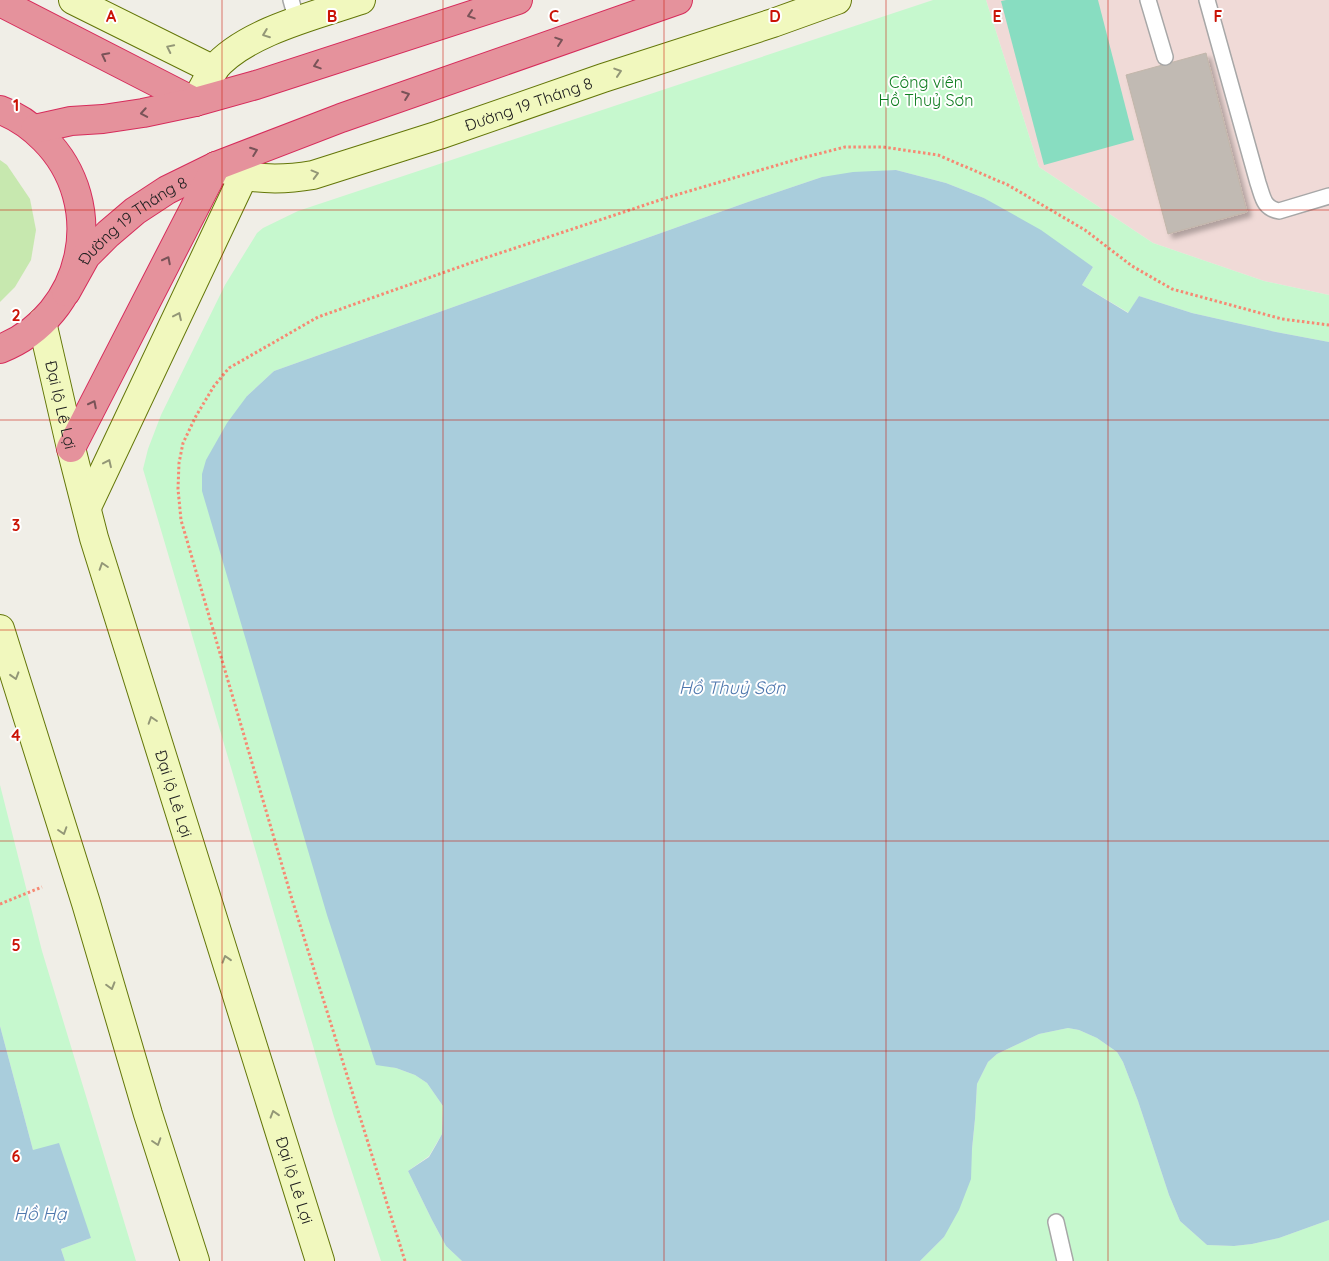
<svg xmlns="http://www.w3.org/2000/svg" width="1329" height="1261" font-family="Quicksand,sans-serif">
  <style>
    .commercial { fill: #f0dad7 }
    .grass { fill: #c7e8af }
    .park { fill: #c6f8ce }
    .pitch { fill: #88ddc1 }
    .water { fill: #a9cddc }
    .building { fill: #c1bab3; stroke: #c2b6aa; filter: url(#shadow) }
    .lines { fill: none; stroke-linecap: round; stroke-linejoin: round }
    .lane-casing { stroke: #a7a7a7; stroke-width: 18 }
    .secondary-casing { stroke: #637608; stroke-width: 30 }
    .highway-casing { stroke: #d62c5b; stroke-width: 30 }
    .path { stroke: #f68973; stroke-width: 3; stroke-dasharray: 2.5 2.5; stroke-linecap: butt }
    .lane { stroke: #fff; stroke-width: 15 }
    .secondary { stroke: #f1f8be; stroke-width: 28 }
    .highway { stroke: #e5929c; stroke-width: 28 }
    .oneway { stroke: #795358 }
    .oneway2 { stroke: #939777 }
    .grid { fill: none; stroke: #ca1306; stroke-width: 1; stroke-opacity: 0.55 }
    .labels { text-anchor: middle; stroke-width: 4; stroke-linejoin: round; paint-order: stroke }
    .park-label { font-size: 16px; fill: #0f7d20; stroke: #fff }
    .street-label { font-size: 16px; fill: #202020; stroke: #fff }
    .water-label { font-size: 18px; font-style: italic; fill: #4f78ae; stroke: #fff }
    .grid-label { font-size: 16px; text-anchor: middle; font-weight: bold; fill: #ca1306; stroke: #fff; stroke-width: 4; stroke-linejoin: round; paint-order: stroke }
  </style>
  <defs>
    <filter id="shadow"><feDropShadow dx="4.5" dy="4.5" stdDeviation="2.5" flood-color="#0004"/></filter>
  </defs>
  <rect width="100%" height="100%" fill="#f0eee7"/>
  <path class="commercial" d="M986,0H1329V295L1264,281L1153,243L1039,167Z"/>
  <path class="grass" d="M0,160L7,165L30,199L36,230L31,260L15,287L0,302Z"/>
  <path class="park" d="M933,0H986L1039,167L1153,243L1264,281L1329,295V342L1276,332L1192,313L1139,296L1129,313L1082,285L1093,267L984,198L946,183L896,170L822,177L745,203L274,371L247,396L376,1064L396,1068L415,1075L427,1083L443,1106L442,1134L429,1156L408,1171L432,1220L446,1246L462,1261H381L334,1117L143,469L148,449L161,415L225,285L257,233L263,228L298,211Z
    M0,785L42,951L136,1261H65L61,1249L91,1238L33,1150L0,1026Z
    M1068,1028L1079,1030L1097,1038L1117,1052L1123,1062L1138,1101L1169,1195L1180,1221L1207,1245L1234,1246L1252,1244L1279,1238L1329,1220V1261H920L944,1237L972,1149L975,1119L977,1084L988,1062L997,1054L1039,1034Z"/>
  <path class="pitch" d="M1006,0H1098L1134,140L1044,165L1001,1Z"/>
  <path class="water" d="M896,170L946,183L984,198L1041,230L1093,267L1082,285L1128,313L1139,296L1192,313L1276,332L1329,342V1220L1279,1238L1252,1244L1234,1246L1207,1245L1180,1221L1169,1195L1138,1101L1123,1062L1117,1052L1097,1038L1079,1030L1068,1028L1039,1034L997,1054L988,1062L977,1084L975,1119L972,1149L971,1179L959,1210L944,1237L920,1261H462L446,1246L432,1220L408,1171L429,1157L436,1145L442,1134L443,1106L427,1083L415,1075L396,1068L376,1065L327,915L202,491V474L206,460L227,423L247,396L274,371L745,203L822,177L853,172Z
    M0,1026L33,1150L59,1143L91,1238L61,1249L65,1261H0Z"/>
  <path class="building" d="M1206,53L1247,212L1168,234L1126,75Z"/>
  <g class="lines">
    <defs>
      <path id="lane" d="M291,0L297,21
        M1148,0L1165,57
        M1207,0L1258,183C1263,197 1263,208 1279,211L1329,196
        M1056,1222L1065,1261"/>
      <g id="secondary">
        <path d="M73,0L214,70"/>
        <path d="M195,102C201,92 207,79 214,69C245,32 316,15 361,0"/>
        <path id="s1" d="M216,166C226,169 236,174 246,176C268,180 290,179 313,175L439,135L603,78L773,23L837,0"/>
        <path id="s2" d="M42,322L71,448L94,538L320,1261"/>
        <path d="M87,507L244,175"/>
        <path d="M0,629L86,903L148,1114L195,1261"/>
      </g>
      <g id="highway">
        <path d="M0,2L195,102"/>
        <path d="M0,110C17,116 31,126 44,139C109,204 86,315 0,349"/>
        <path d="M35,129L71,121L103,119L143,113L195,102L256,85L518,0"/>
        <path id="s3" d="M66,292L86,256L108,234L135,211L167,190L216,166L341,118L678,0"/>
        <path d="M71,448L216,166"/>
      </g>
    </defs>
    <use href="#lane" class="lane-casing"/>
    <use href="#secondary" class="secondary-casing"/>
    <use href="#highway" class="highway-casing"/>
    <path class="path" d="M0,904L42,887
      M405,1261L291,896L181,520L178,489L179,463L183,443L196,416L214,386L229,368L318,317L479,260L669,197L798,159L845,147H883L938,155L1008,185L1085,230L1132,266L1172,289L1282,319L1329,325"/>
    <use href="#lane" class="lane"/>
    <use href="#secondary" class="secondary"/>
    <use href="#highway" class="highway"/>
  </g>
  <defs><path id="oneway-chevron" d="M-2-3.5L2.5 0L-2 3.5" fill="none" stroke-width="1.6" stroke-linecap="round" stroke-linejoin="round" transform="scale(1.25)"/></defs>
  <g class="oneway">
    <use href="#oneway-chevron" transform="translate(471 15) rotate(162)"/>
    <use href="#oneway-chevron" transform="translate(559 41) rotate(-19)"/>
    <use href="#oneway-chevron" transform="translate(105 56) rotate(-153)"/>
    <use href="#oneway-chevron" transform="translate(317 65) rotate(162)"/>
    <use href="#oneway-chevron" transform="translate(406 95) rotate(-20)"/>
    <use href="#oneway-chevron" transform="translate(144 113) rotate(170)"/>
    <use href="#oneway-chevron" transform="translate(254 151) rotate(-21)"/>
    <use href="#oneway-chevron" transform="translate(167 260) rotate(-63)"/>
    <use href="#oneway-chevron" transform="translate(93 404) rotate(-63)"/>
  </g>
  <g class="oneway2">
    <use href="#oneway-chevron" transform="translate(266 34) rotate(159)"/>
    <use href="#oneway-chevron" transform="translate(170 48) rotate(-154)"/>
    <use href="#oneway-chevron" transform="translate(618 72) rotate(-18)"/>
    <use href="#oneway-chevron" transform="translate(315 174) rotate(-15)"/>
    <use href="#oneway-chevron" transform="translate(178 316) rotate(-65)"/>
    <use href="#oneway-chevron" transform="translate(108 463) rotate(-65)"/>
    <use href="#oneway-chevron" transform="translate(103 566) rotate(-108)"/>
    <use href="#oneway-chevron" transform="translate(15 676) rotate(73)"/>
    <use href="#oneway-chevron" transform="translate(152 720) rotate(-108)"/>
    <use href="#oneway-chevron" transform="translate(63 831) rotate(72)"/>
    <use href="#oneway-chevron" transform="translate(226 959) rotate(-107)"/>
    <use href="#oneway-chevron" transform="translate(111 986) rotate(74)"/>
    <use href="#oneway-chevron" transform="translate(274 1114) rotate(-107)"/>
    <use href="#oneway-chevron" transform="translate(157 1142) rotate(72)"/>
  </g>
  <path class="grid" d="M222,0V1261M443,0V1261M664,0V1261M886,0V1261M1108,0V1261M0,210H1329M0,420H1329M0,630H1329M0,841H1329M0,1051H1329"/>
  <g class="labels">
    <g class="park-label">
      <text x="926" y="88">Công viên<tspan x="926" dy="18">Hồ Thuỷ Sơn</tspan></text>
    </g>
    <g class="street-label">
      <text dy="6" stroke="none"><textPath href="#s1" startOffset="326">Đường 19 Tháng 8</textPath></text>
      <text dy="6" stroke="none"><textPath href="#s3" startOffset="100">Đường 19 Tháng 8</textPath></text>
      <text dy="6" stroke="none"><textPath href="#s2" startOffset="85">Đại lộ Lê Lợi</textPath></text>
      <text dy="6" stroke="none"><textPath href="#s2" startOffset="490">Đại lộ Lê Lợi</textPath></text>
      <text dy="6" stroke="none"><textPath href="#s2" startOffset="895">Đại lộ Lê Lợi</textPath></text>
    </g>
    <g class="water-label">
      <text x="732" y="694">Hồ Thuỷ Sơn</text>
      <text x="40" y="1220">Hồ Hạ</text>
    </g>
  </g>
  <g class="grid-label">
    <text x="111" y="22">A</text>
    <text x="332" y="22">B</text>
    <text x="554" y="22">C</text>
    <text x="775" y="22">D</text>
    <text x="997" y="22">E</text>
    <text x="1218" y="22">F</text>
    <text x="16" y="111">1</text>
    <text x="16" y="321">2</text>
    <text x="16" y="531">3</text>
    <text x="16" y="741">4</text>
    <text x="16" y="951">5</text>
    <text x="16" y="1162">6</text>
  </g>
</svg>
